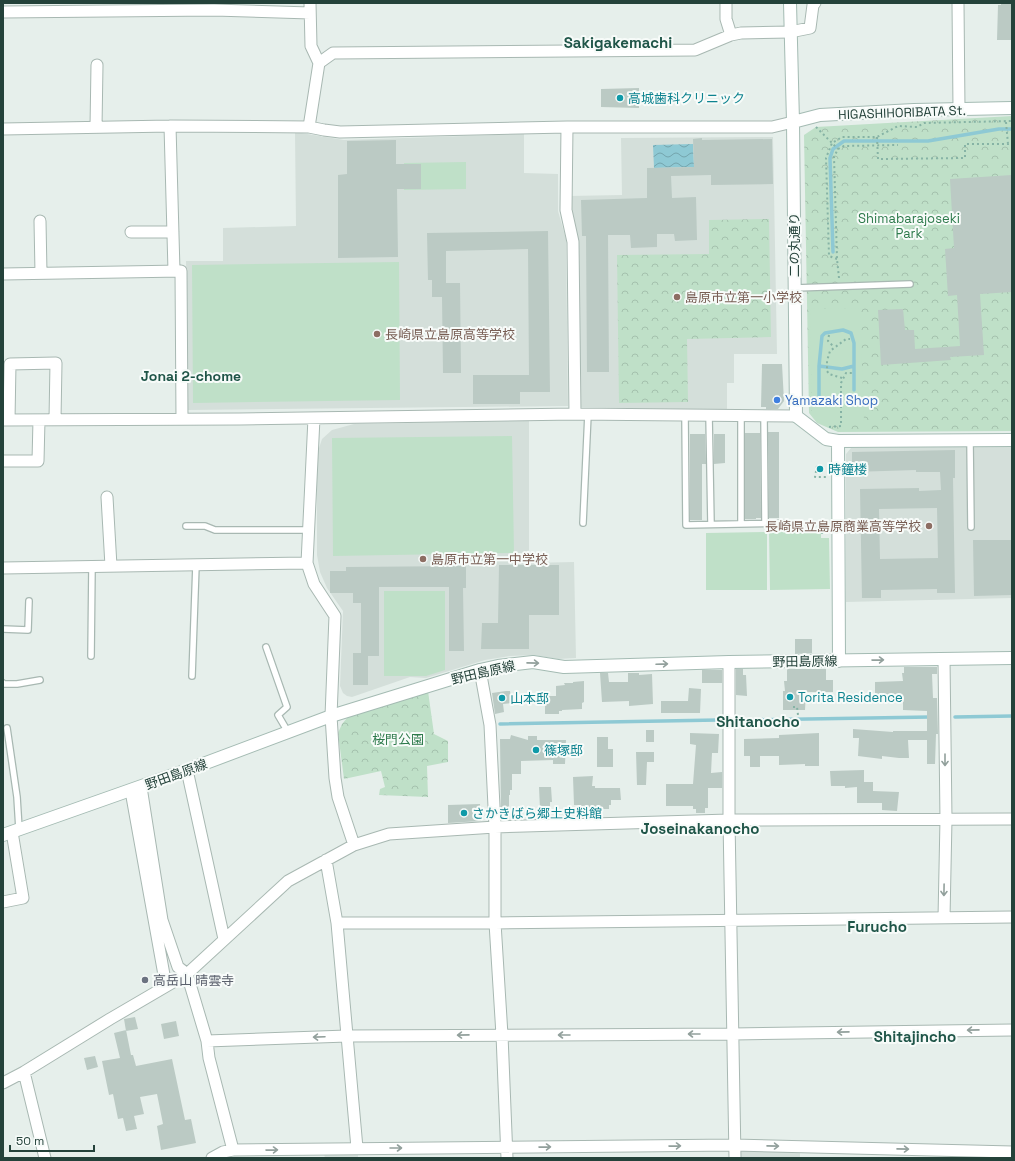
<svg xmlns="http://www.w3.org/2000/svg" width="1015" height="1161" font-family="'Space Grotesk','Noto Sans JP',sans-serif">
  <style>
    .built { fill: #d4dfda }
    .park { fill: url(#park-crowns) }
    .garden { fill: #bfe0c8 }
    .water { fill: url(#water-waves) }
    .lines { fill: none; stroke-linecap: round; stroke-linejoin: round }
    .stream { stroke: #8ec9d4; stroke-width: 3.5 }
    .building { fill: #bbcac4; fill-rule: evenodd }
    .lane-casing { stroke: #a8b8b2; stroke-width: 8 }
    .street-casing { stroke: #a8b8b2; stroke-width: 13 }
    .secondary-casing { stroke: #a4bbb3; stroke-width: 14 }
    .path { stroke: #86b3a5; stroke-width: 2; stroke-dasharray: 2 3; stroke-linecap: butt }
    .lane { stroke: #fff; stroke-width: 5.5 }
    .street { stroke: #fff; stroke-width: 11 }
    .secondary { stroke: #fff; stroke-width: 12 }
    .oneway { stroke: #92a09c }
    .culture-dot { fill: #0f9aa8; stroke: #f7fbf9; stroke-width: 1.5 }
    .education-dot { fill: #8d6e63; stroke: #f7fbf9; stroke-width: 1.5 }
    .shop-dot { fill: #3f7fe0; stroke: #f7fbf9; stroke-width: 1.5 }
    .worship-dot { fill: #6b7280; stroke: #f7fbf9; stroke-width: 1.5 }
    .labels { text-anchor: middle; stroke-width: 4; stroke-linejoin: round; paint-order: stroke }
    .culture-label { font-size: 13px; fill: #0d838f; stroke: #f7fbf9; text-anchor: start }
    .street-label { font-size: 13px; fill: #24423a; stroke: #f7fbf9 }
    .park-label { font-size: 13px; fill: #2d7a4b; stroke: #f7fbf9 }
    .education-label { font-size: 13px; fill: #785e54; stroke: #f7fbf9; text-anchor: start }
    .shop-label { font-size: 13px; fill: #366cbe; stroke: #f7fbf9; text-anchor: start }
    .worship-label { font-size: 13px; fill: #5b616d; stroke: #f7fbf9; text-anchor: start }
    .neighbourhood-label { font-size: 14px; font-weight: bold; fill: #1f5548; stroke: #f7fbf9 }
    .quarter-label { font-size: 15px; font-weight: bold; fill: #1f5548; stroke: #f7fbf9 }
  </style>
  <defs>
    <pattern id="park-crowns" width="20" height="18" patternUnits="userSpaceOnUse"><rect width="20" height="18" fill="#bfe0c8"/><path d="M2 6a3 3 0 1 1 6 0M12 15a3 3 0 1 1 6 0" fill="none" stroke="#a4c1ad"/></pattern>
    <pattern id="water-waves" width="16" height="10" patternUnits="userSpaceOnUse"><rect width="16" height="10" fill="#8ec9d4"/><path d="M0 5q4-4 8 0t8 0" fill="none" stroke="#74a5ad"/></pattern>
  </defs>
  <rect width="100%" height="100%" fill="#e6efeb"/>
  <path class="built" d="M295,132L344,140L524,134V173L558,174V211L566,239L568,406L188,410L186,261H223V228L296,226Z
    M773,137L777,354H734V383H727V410L580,407L569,196L622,195L621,138Z
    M529,421V563L574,562L576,658L558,659L534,655L510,656L485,660L426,678L410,677L352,697L347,696L343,693L340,686L343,611L327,588L320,572L317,555V454L322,439L332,430L354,424Z
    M955,446H1012V598L846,602V454L851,448Z
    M739,1150L800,1151V1158H739Z
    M358,1153V1158H325L324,1154Z"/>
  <path class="park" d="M1012,116V431L838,432L817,423L809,413L804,135L816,127Z
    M769,219L771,337L687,339L688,402L619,403L617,255L709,254V220Z
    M428,691L434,734L448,741V762L427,766L428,797L379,795L380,789L385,787L381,771L344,779L338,733L342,724L347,718Z"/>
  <path class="garden" d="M466,162V189L404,190V163Z
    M399,262L400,400L193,403L192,265Z
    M860,308L864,421H821L812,412L810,309Z
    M512,436L514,553L333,556L332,438Z
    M821,530V538H829L830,589L770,590L769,531Z
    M767,532V590H706V533Z
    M384,591H445V670L426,676H384Z"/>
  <path class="water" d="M693,144L694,167L654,168L653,145Z"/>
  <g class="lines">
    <path class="stream" d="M833,252L830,158L833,149L844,141H928L999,129H1012
      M819,366L842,369L854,366
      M819,401V366L822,336L825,333L843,330L851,333L854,343V390
      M955,717L1012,716
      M740,720L930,717
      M500,724L718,720"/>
  </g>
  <path class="building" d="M1001,3H1012V40H997L998,5H1001Z
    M639,88V108L601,107V89Z
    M702,138V140L772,139L773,184L711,185V175L671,176L672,198L696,197L697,240L675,241L674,234H657V247L631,248L630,235H608L609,372H587L586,236H582L581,200L647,198V168L694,167L693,139Z
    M396,140V164H421V189H397L398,257L338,258V175L347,174V141Z
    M1012,175V292L980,294L984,355L950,357L951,360L881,365L878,310L903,309L905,330H914L915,349L960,346L957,295L948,296L945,249L954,248L950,179Z
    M548,231L550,392H520V404H473V375H529L528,249L446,251V283H460L461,373H443L442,297H432V280H428L427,233Z
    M762,364H782L784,401L778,409H766V407H761Z
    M768,432H779V518H769Z
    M745,433H760L761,518H756V519H745Z
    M690,434H705L706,464H702V520H690Z
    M714,434H725V463L714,464Z
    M955,450V478H953L955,593H937V589L881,590V598H862L860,489L919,488V491L941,490L940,472H916V470L852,472V452ZM937,508L938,558L880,559L879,509Z
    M973,540H1012V595L974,596Z
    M499,565H559V615H529V649H481L482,623H498Z
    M466,566V588H463L464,651H449V587H379V656H368V685H353V653H361V603H353V593H330V571H346V567Z
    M795,639H812V653L795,654Z
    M904,667H937V674H932L933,698H937L938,734H936L935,764H927V740H908L909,758H899L882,756V759L858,756L859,738H853V729L893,732V731H927V711L903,710V700L888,701V697H875V682L903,681L902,673H904Z
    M736,669H743V675H746L747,696L736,695Z
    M787,669H826V680H833V692H806L805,710H783V691H785L784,681H787Z
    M702,670H722V683H702Z
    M600,673H608L609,682H628V673H639V675L652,674L653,704L629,706V701L602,702Z
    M584,681V702L582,703V709L562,710V711H559V714H545V696H556V686L565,685L564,683H573V682Z
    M689,688L701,689L700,713H661V701H688Z
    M506,691H510L512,703L503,704L504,712L495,714L492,693Z
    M646,730H654V742H646Z
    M690,733L719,734L718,753H712L711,773L722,772V788H708V808H705V813H696V809H693V806H666V784H693L696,745L690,744Z
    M819,733V766H805V764L779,765V756H760V767H750V756H744V739L779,738V735Z
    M511,735L528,740V736H537V740H566L565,764H553V760L521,761V774H512V790H510V795H509V812H501L500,739H510Z
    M597,737H608V749H613V767H597Z
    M636,752H654V762H647L646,785H637Z
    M864,770V782H873V791L899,792L897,811L882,810V803H857V787L845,788V786H831L830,771Z
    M593,776L592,786H595V788H620L621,800H611V805H609V809H581V805H574L573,777Z
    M539,787H551L552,802H550V808L540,809Z
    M480,804L481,821L448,823V805Z
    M135,1017L138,1029L126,1031L124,1019Z
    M176,1021L179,1036L164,1039L161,1024Z
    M126,1030L131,1055H133L136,1066L172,1059L185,1120L191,1119L196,1143L161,1150L157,1126L163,1124L157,1094L140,1097L144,1114L134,1116L137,1129L126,1131L123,1118L118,1119L113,1094L109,1095L102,1061L120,1058L114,1033Z
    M95,1056L98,1067L87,1070L84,1058Z"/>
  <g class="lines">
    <defs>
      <path id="lane" d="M795,288L910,284
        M685,415L686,525L786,523
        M709,415L711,524
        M764,416L765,523
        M970,441L971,527
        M583,523L588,414
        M741,524V416
        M186,526H205L215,530H309
        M3,629L28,630L29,601
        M266,647L287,707L278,715L288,732
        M91,656L92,566
        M192,676L196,565
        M3,683L4,684H17L40,680
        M7,728L17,797L19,829"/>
      <path id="street" d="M726,3V19L731,35
        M958,3L959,109
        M3,12L214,10L310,13
        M319,63L333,53L695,50L731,35L741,33L790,32L810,28L813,5L815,3
        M170,126L174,271
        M96,127L97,65
        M309,127L319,63L311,46L310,3
        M567,127L566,210L573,242L575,414
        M3,129L170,126L309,127L324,130L340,132L567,127H772L793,122
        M40,221L41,273
        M131,232H173
        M3,274L181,271L182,419
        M314,418L307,563L314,584L335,616L331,716L335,778L338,797L354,845
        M3,420L240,419L575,414L796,416
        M9,420L10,364L56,363L55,419
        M3,461H38L39,420
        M107,497L111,566
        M3,568L307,563
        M729,662V820L735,1158
        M480,670L490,725L495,827V923L502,1035L507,1158
        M187,770L224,939
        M141,787L162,920L178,967L187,974L207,1041L209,1058L233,1150
        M131,791L166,986
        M326,860L337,923L357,1148
        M3,902L23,898L12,832
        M944,918L946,819L944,659
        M337,923H495L1012,917
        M207,1041L347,1036L733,1034L1012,1030
        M24,1072L45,1158
        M3,1083L24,1072L110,1019L187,974L288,881L354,845L389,834L495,827L729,820L1012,819
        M212,1158L223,1152L233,1150L734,1145L1012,1152"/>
      <path id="secondary" d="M790,3L793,122L796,416L826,439L838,441L1012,440
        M793,122L820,115L914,110L1012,108
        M838,441L839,661
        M3,835L187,770L331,716L480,670L498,666L533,662L564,667L729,662L1012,658"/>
    </defs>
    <use href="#lane" class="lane-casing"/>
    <use href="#street" class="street-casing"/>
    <use href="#secondary" class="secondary-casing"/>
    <path class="path" d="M1006,122L1008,144
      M816,127L838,149
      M877,137L878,159L965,158V144H1012
      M837,259L829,256L826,158L832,143L842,137H877L898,126L917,127L924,123L1011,121
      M839,278L837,259L834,157L838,149L844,146L898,145
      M829,335L828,341L834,347
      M842,378L829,374L827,371V361L830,351L846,339H850
      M829,427L841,426V383L846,373H852
      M817,466L815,477H827
      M821,533H828
      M793,707H797L798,715"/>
    <use href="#lane" class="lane"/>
    <use href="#street" class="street"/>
    <use href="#secondary" class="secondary"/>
  </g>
  <defs><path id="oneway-shaft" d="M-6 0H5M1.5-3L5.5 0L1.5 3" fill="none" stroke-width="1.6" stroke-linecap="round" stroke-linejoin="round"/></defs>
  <g class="oneway">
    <use href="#oneway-shaft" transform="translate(878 660) rotate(-1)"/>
    <use href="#oneway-shaft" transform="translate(533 663) rotate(1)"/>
    <use href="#oneway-shaft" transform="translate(662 664) rotate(-2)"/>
    <use href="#oneway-shaft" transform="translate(945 760) rotate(90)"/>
    <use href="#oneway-shaft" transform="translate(944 890) rotate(91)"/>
    <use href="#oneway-shaft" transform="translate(973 1030) rotate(179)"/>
    <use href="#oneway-shaft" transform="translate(843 1032) rotate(179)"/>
    <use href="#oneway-shaft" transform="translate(694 1034) rotate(180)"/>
    <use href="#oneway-shaft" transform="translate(463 1035) rotate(179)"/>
    <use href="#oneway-shaft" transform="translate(564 1035) rotate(180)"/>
    <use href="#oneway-shaft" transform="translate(319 1037) rotate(178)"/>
    <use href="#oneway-shaft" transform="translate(675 1146) rotate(-1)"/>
    <use href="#oneway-shaft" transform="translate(773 1146) rotate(1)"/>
    <use href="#oneway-shaft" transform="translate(545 1147) rotate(-1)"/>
    <use href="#oneway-shaft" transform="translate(396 1148)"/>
    <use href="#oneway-shaft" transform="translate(903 1149) rotate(1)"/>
    <use href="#oneway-shaft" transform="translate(272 1150) rotate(-1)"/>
  </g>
  <g class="culture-dot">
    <circle cx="620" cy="98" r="4"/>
    <circle cx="820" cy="469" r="4"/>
    <circle cx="790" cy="697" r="4"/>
    <circle cx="502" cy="698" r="4"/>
    <circle cx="536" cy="750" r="4"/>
    <circle cx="464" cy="813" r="4"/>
  </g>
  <g class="education-dot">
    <circle cx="677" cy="297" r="4"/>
    <circle cx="377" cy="334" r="4"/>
    <circle cx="929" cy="526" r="4"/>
    <circle cx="423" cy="559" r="4"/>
  </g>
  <circle class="shop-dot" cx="777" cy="400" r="4"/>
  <circle class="worship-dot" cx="145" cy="980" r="4"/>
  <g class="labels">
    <g class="culture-label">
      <text x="628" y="103">高城歯科クリニック</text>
      <text x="828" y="474">時鐘楼</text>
      <text x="798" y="702">Torita Residence</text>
      <text x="510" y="703">山本邸</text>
      <text x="544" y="755">篠塚邸</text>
      <text x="472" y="818">さかきばら郷土史料館</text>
    </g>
    <g class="street-label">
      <text transform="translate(902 112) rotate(-2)" y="5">HIGASHIHORIBATA St.</text>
      <text transform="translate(794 245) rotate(-90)" y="5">二の丸通り</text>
      <text transform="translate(805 661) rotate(-1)" y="5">野田島原線</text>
      <text transform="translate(483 672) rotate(-13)" y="5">野田島原線</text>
      <text transform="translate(176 774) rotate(-20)" y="5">野田島原線</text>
    </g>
    <g class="park-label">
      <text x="909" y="223">Shimabarajoseki<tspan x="909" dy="15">Park</tspan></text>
      <text x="398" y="744">桜門公園</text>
    </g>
    <g class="education-label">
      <text x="685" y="302">島原市立第一小学校</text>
      <text x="385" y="339">長崎県立島原高等学校</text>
      <text x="921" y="531" text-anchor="end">長崎県立島原商業高等学校</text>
      <text x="431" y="564">島原市立第一中学校</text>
    </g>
    <g class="shop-label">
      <text x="785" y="405">Yamazaki Shop</text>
    </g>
    <g class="worship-label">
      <text x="153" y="985">高岳山 晴雲寺</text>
    </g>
    <g class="neighbourhood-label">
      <text x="191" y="381">Jonai 2-chome</text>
    </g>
    <g class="quarter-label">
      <text x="618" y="48">Sakigakemachi</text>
      <text x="758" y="727">Shitanocho</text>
      <text x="700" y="834">Joseinakanocho</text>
      <text x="877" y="932">Furucho</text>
      <text x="915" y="1042">Shitajincho</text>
    </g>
  </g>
  <rect width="1015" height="1161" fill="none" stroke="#24423a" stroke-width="8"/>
  <path d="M10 1145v6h84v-6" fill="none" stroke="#24423a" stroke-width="2"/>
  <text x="16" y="1145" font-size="12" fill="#24423a" stroke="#f7fbf9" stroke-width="3" paint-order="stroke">50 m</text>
</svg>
